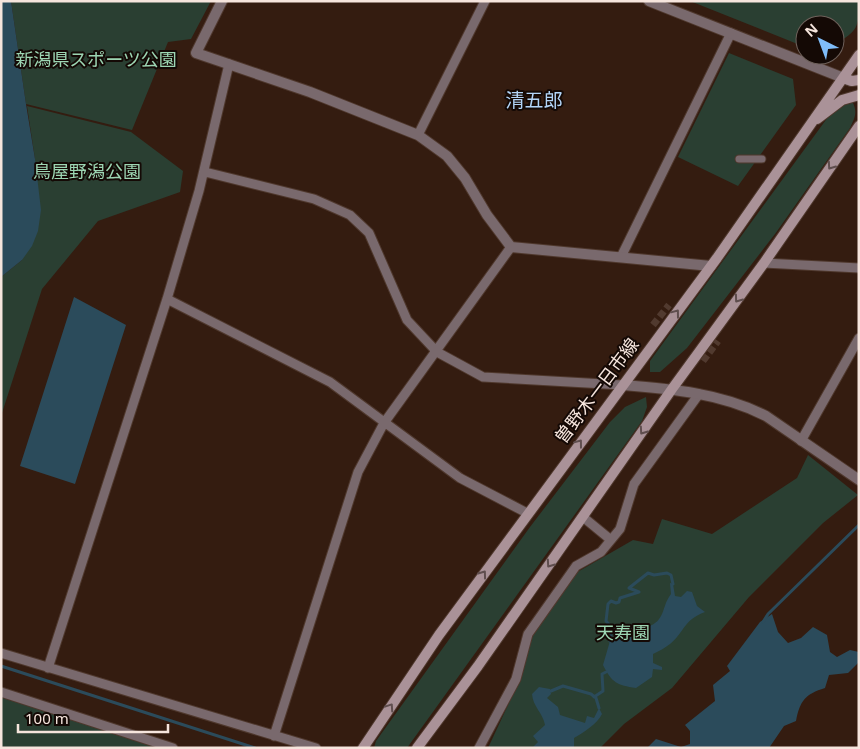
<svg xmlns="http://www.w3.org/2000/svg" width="860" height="749" font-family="'Noto Sans','Noto Sans JP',sans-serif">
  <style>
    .green { fill: #2a3f32 }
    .water { fill: #2b4b5b }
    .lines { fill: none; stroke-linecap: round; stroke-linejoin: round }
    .stream { stroke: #2b4b5b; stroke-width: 3 }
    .pedestrian-tunnel { stroke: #513a2f; stroke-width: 7; stroke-dasharray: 7 3.5; stroke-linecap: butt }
    .pedestrian-casing { stroke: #4f382d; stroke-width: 9 }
    .minor-casing { stroke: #4f382d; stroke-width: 11 }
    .tertiary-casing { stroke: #4f382d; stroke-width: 12 }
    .secondary-casing { stroke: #4f382d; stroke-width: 12 }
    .pedestrian { stroke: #79696d; stroke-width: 7 }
    .minor { stroke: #79696d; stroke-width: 9 }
    .tertiary { stroke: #79696d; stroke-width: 10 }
    .secondary { stroke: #aa9298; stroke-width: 10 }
    .oneway { stroke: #5f4e4e }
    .labels { text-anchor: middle; stroke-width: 4; stroke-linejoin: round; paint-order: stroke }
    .park-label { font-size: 18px; fill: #9dd6b3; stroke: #140905 }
    .street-label { font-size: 18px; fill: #f6e5dd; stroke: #140905 }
    .neighbourhood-label { font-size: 19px; fill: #b2d4f7; stroke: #140905 }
  </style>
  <rect width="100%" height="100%" fill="#341c10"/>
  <path class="green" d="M11,1H211L191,39L168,42L132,130L26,104Z
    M690,1H859C859,27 858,31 835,44V25H805V47Z
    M729,53L793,79L796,105L738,186L678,157Z
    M852,101C858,112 855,117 850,128L775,234L687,348L660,372H650V361L828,117L839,106Z
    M27,106L131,132L183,171L180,192L98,221L42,289L1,416V277L22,260L35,159Z
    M646,397L647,407L642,421L407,748H374L376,741L530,527L610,422L625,407Z
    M808,455L858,495L823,523L749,597L672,688L624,724L600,748H488L522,675L532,636L574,574L633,540L653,544L662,519L712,534L797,478Z
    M1,687L158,748H1Z"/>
  <path class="water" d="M1,1H11L26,104L35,159L41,210L38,231L32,246L22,260L1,277Z
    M74,297L126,325L75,484L20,466Z
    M670,583L673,584L675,596L681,597L687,591L692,592L697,606L705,612C683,620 685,632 670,644C665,648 659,651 653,654V663L662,667V670L653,669L652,677L636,688C617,685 612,683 603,665L610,641L620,633L624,626C632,629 638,630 647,627C666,621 661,607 671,594Z
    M772,614L778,632L788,643L801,638L813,627L827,635L830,652L837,657L850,650L859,652L858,663L848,673L829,675L825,688C805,694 800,701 796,721L784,726L769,748H647L656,739L681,747L690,744V731L685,725L715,701L713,685L730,671L727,666L760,622Z
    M539,687L550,689L551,694L547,698L558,707L560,715L585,723L587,716L594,718L599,708L602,714C597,724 584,732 574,738V748H532L538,742L533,736L545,725C543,713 533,707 532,694Z"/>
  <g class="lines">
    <path class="stream" d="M763,622L768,614L859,525
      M610,641L612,628L606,621L608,604L611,601L616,603L619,602L620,598L639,592L629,588L648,573L654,575L667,573L671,575L673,584
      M1,666L255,748
      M551,691L563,686L591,694L596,698L599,708
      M594,697L603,691L602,674L606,672"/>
    <path class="pedestrian-tunnel" d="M653,325L669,305
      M703,361L718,341"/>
    <defs>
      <path id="pedestrian" d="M739,159H762"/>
      <path id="minor" d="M418,135L485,1
        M205,172L314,199L350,215L369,233L407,320L437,352L483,377L622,385
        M621,257L731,33
        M764,263L859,268
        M167,299L330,382L460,478L527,513
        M801,441L859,338
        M583,517L611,540
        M1,653L316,748
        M48,668L167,299L199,191L229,64
        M1,692L173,748
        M274,736L358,472L384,423L511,247
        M479,748L516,679L528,634L576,566L601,552L620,529L634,484L699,394"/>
      <path id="tertiary" d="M222,1L196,53L310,92L418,135L447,156L465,178L487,215L511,247L711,266
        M649,1L851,81
        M622,385C671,389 721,393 766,416L859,480"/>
      <path id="secondary" d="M843,78L852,81L859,80
        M817,119L842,100L859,95
        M363,748L439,635L717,258L859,55
        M417,748L478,666L672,389L764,263L859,126"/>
    </defs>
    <use href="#pedestrian" class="pedestrian-casing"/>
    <use href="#minor" class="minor-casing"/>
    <use href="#tertiary" class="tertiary-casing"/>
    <use href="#secondary" class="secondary-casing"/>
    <use href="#pedestrian" class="pedestrian"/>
    <use href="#minor" class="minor"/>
    <use href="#tertiary" class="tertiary"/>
    <use href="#secondary" class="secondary"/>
  </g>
  <defs><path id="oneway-chevron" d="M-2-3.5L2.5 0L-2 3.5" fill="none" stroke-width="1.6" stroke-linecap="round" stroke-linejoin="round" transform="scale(1.25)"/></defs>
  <g class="oneway">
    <use href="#oneway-chevron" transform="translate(831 166) rotate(125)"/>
    <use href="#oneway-chevron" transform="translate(738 299) rotate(126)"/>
    <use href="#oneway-chevron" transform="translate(676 313) rotate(-53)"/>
    <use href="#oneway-chevron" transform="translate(643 431) rotate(125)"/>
    <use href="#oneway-chevron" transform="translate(579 443) rotate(-53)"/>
    <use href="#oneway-chevron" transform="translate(550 564) rotate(125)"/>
    <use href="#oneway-chevron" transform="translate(483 574) rotate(-54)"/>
    <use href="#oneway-chevron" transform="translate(390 707) rotate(-56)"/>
  </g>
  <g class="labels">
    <g class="park-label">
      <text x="96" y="66">新潟県スポーツ公園</text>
      <text x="87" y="178">鳥屋野潟公園</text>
      <text x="623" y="639">天寿園</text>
    </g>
    <g class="street-label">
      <text transform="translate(597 391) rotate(-53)" y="6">曽野木一日市線</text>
    </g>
    <g class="neighbourhood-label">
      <text x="534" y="107">清五郎</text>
    </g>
  </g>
  <rect width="860" height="749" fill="none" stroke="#f6e5dd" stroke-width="5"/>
  <g transform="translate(820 40) rotate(318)"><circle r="24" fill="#140905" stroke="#6e615b"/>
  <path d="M0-4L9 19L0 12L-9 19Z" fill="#7fbdfa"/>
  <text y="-8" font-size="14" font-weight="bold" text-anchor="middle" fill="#f6e5dd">N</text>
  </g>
  <path d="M18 724v8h150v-8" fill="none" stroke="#f6e5dd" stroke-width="2.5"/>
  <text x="25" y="724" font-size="15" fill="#f6e5dd" stroke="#140905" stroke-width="4" paint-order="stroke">100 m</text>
</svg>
